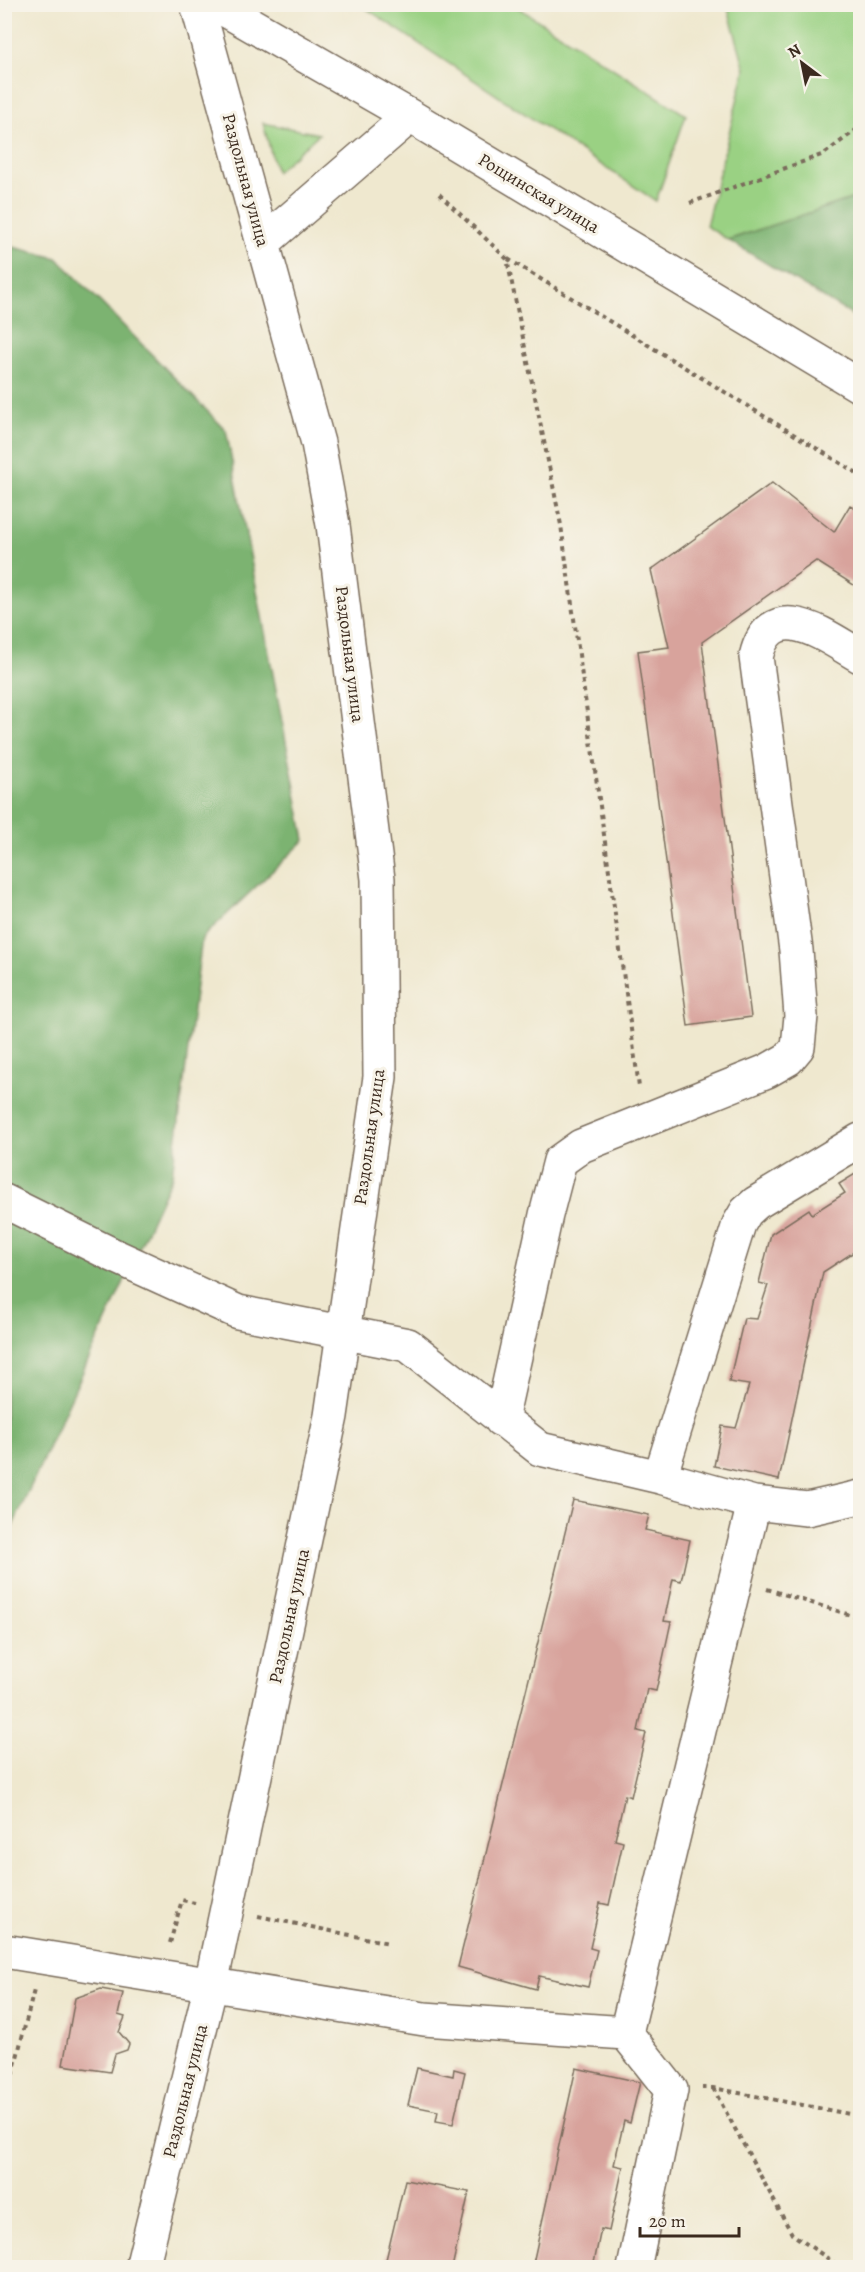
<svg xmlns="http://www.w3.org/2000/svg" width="865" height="2272" font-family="Alegreya,serif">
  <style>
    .green { fill: #9ad183; stroke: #6a7e50; stroke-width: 1.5 }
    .forest { fill: #7bb371; stroke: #5b6e48; stroke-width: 1.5 }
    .building { fill: #d8a39c }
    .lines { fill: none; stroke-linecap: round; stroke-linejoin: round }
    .minor-casing { stroke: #7a6c5c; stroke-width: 36 }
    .major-casing { stroke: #7a6c5c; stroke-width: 36 }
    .path { stroke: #7a6c5c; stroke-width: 4; stroke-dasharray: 4.5 4.5; stroke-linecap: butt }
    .minor { stroke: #fff; stroke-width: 33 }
    .major { stroke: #fff; stroke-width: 33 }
    .labels { text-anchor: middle; stroke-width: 6; stroke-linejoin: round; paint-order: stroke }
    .street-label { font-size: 18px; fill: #3b2a1e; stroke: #f7f3e8 }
  </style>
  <rect width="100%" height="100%" fill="#f7f3e8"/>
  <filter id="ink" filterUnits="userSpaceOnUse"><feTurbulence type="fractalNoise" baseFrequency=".0167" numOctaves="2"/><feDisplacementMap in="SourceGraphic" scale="12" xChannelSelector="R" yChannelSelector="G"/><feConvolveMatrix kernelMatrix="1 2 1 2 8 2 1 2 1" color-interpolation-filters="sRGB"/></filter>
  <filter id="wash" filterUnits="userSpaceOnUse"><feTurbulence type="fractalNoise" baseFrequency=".008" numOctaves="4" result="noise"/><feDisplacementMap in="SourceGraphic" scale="24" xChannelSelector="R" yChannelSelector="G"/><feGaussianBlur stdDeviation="1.35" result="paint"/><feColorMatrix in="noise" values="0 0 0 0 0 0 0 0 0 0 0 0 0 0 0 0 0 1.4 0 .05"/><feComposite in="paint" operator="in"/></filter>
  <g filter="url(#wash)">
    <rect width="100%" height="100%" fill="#efe8cf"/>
    <path class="green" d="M361,5H514L686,115L656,201Z
      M727,5H860V196L728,240L706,226L745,69Z
      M263,123L319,134L276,172Z"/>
    <path class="forest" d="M860,196V320L728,240Z
      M5,245L57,258L226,430L305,840L202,938L172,1176L5,1543Z"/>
    <g id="blocks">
      <path class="building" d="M772,483L834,532L850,505L860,512V589L816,561L702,642L751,1017L688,1026L638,651L669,647L651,570Z
        M860,1171V1248L823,1272L779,1480L714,1466L722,1426L736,1428L749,1385L729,1382L744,1318L757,1319L768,1285L759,1283L771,1234L809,1209L812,1214L845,1193L839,1184Z
        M573,1500L649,1515L645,1530L690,1540L681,1581L673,1579L664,1621L671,1622L656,1691L647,1689L638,1731L646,1733L631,1797L625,1795L615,1840L623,1842L609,1905L600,1903L590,1948L597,1950L588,1987L539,1976L536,1989L458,1967Z
        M101,1989L123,1993L118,2015L125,2017L119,2032L129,2044L127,2050L115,2054L110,2072L63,2065L75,1998Z
        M417,2068L453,2076L454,2069L465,2072L453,2124L436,2121L438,2111L408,2105Z
        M576,2068L640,2082L630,2123L624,2121L614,2165L623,2167L609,2231L601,2229L593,2268H532Z
        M405,2180L469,2192L452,2268H384Z"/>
    </g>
  </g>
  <g filter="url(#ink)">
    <use href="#blocks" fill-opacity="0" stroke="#7a6c5c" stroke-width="1.5"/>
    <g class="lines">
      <defs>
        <path id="minor" d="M4,1201L113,1255L238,1312L408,1345L540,1449L660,1477L754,1503L807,1509L860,1497
          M501,1420L546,1215L560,1161L581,1146L767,1071L788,1059L798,1047L801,1016L796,950L756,657C771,593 828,638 860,656
          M660,1477L739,1224L746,1212L756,1203L860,1140
          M4,1951L424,2019L626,2033L671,2090L634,2268
          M626,2033L754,1503"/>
        <path id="major" d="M215,4L410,116L860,386
          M263,243L410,116
          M142,2268L211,1984L331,1416L380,1077L378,879L333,525L318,443L197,4"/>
      </defs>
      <use href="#minor" class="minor-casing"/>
      <use href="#major" class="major-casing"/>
      <path class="path" d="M855,4L860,10
        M439,194L507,259L561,525L639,1087
        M690,203L824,154L860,127
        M508,259L860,475
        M767,1589L860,1618
        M258,1916L389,1943
        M170,1943L182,1900L195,1903
        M702,2088H713L860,2116
        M713,2088L792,2234L842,2268
        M4,2109L34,1990"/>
      <use href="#minor" class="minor"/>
      <use href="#major" class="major"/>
    </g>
  </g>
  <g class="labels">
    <g class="street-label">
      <text transform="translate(246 180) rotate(75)" y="6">Раздольная улица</text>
      <text transform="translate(539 193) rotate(31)" y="6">Рощинская улица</text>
      <text transform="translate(350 654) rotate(83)" y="6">Раздольная улица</text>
      <text transform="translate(369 1137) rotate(-82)" y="6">Раздольная улица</text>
      <text transform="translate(289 1616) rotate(-78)" y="6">Раздольная улица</text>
      <text transform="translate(185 2091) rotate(-76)" y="6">Раздольная улица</text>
    </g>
  </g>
  <rect width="865" height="2272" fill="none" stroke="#f7f3e8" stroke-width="24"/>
  <g transform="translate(802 63) rotate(328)" stroke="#f7f3e8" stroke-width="4.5" paint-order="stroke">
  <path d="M0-4.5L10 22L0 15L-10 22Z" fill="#3b2a1e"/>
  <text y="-9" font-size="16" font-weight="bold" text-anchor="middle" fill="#3b2a1e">N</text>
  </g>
  <path d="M640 2227v9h99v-9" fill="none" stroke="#3b2a1e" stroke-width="3"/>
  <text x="649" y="2227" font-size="18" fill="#3b2a1e" stroke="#f7f3e8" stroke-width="4.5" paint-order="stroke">20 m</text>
</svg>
